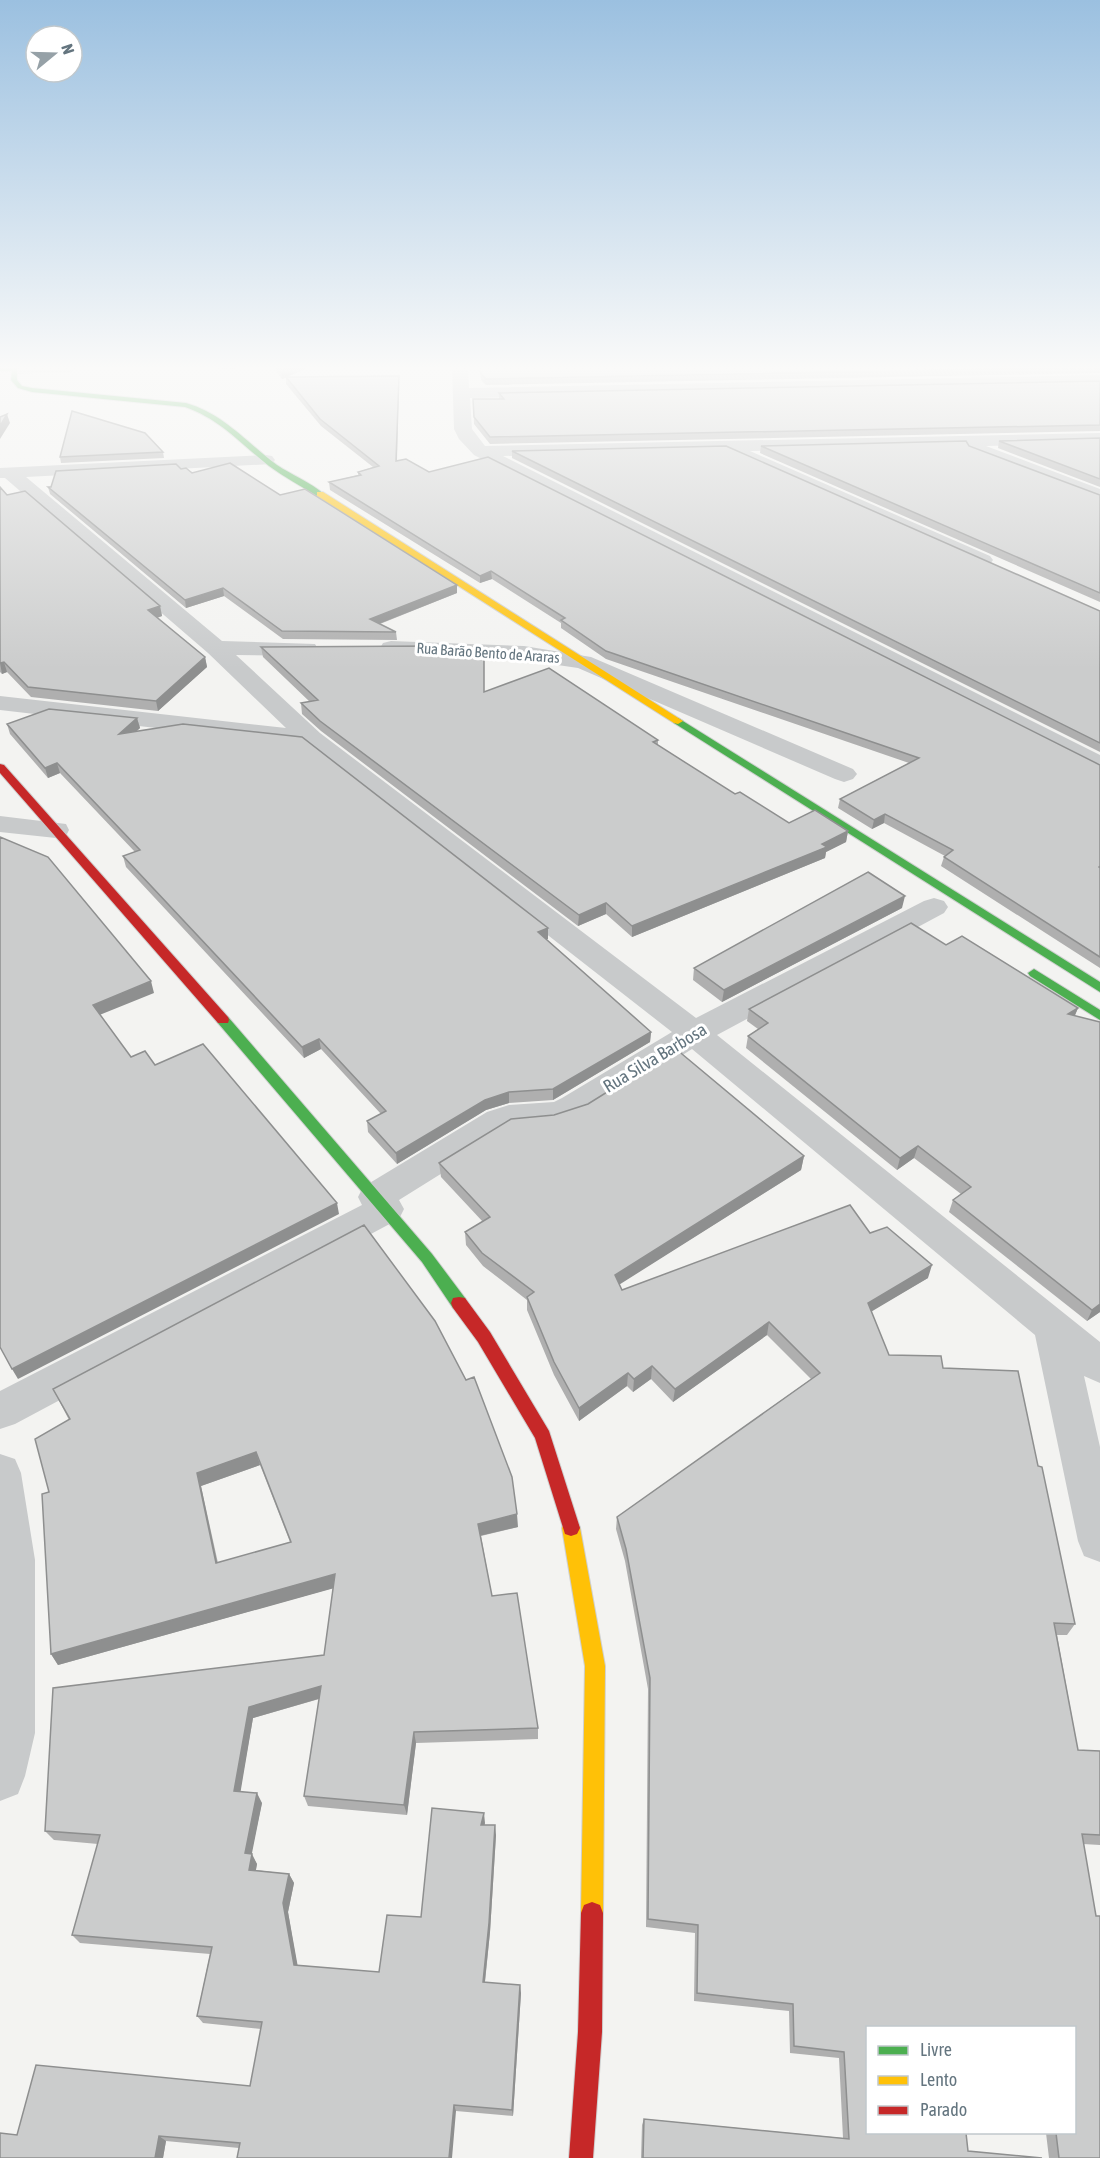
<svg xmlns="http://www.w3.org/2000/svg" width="1100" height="2158" font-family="'Asap Condensed',sans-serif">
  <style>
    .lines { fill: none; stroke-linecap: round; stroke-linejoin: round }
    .fast-casing { stroke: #cfd0d0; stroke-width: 2 }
    .slow-casing { stroke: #cfd0d0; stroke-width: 2 }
    .jam-casing { stroke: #cfd0d0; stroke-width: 2 }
    .lane { fill: #c8cacb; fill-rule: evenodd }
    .street { fill: #c8cacb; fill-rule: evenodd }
    .fast { fill: #4caf50; fill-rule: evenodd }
    .slow { fill: #ffc107; fill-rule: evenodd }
    .jam { fill: #c62828; fill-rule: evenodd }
    .wall { fill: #afafaf; fill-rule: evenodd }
    .shaded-wall { fill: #8e8f8f }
    .building { fill: #cbcccc; stroke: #8e8f8f; stroke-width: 1.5; fill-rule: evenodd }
    .labels { text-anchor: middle; stroke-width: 6; stroke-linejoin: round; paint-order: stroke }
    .far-street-label { font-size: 15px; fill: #64757f; stroke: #fff }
    .street-label { font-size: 18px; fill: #64757f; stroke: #fff }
  </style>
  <rect width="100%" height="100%" fill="#f3f3f1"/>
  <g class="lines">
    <defs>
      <path id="fast" d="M0,367L17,368V380L22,386L32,388L186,403C224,414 246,442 277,465C292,475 310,482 324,494L317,496C301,486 284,477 269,466C241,444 220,419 185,407L32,392L18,388L11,380L12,371H0Z
        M678,718L1100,982V992L674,723L673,721Z
        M1034,969L1100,1010V1020L1030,976L1028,973Z
        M223,1016L228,1017L432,1254L465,1298L467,1303L465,1308L459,1309L453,1308L422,1262L218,1023L217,1020L218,1017Z"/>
      <path id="slow" d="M317,492H323L683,721L678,724L674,723L317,496Z
        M571,1520L577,1522L580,1528L605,1666L603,1913L600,1921L592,1924L584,1921L581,1913L585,1666L562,1528L565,1522Z"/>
      <path id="jam" d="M0,764L4,765L228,1017L229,1020L228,1023H218L0,773Z
        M459,1297L465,1298L490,1332L549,1431L580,1528L577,1534L571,1536L565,1534L535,1438L478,1342L453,1308L451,1303L453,1298Z
        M592,1902L600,1905L603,1913L602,2032L593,2158H569L578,2032L581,1913L584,1905Z"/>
    </defs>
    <use href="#fast" class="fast-casing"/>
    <use href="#slow" class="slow-casing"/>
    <use href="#jam" class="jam-casing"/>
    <path class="lane" d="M339,367H352L347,370Z"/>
    <path class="street" d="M9,367H80L72,372L15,374L9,372Z
      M452,367H468L469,388L1100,375V385L470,398L472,429L485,446L1100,433V443L986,446L1100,489V501L968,451L966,446L750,451L990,556L993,560L990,564L983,566L726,451L503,456L1100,755V773L1091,770L474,455L459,439L454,429Z
      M266,455L272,456L275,460L272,464L26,477L222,641L315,644L318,649L315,654L307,656L236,655L320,733L696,1018L924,901L934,898L944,901L948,907L944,913L717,1035L1100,1342V1383L1084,1376L1100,1447V1562L1084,1556L1078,1541L1035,1335L692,1049L586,1116L554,1126L511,1130L399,1200L404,1209L399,1219L15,1424L0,1429V1391L362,1205L358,1197L363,1187L487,1112L509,1105L554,1102L562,1098L672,1032L304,745L0,710V696L286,728L208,653L5,478H0V468Z
      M391,641L524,646L591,657L853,769L857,774L853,779L844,782L835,779L578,668L524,660L383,653L380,648L383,643Z
      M0,816L66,824L69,830L66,836L56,838L0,832Z
      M0,1454L15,1459L21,1473L35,1560V1733L25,1776L18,1794L0,1801Z"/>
    <use href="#fast" class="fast"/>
    <use href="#slow" class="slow"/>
    <use href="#jam" class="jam"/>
  </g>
  <path class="wall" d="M202,367H240L235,370Z
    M273,367H310L286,377L399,376L397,461L429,472L1100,765V968L941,866L944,857L945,856L884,823L872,829L838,808L840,799L909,763L606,659L561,628V623L492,579L480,583L330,490L329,482L358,475V472L373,467L321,426L286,384V377L282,379Z
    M479,367H1100V373L486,385L481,380Z
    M1100,381V431L490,444L474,424L473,399H499V393Z
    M1100,438V487L998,448L999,441Z
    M761,446H969L1100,495V602L760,453Z
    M512,451L1100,611V752L512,458Z
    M163,452L164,458L61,463L60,457Z
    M181,469L280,495L457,585V593L380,624L396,632L397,640L283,639L224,596L186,608L50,494L48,487Z
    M0,487L7,495L160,606L162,616L157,618L205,657L207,667L158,711L31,697L7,672L2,674L0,672Z
    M261,647L485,692L658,740V745L735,794L789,823L848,831L846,842L826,852L825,858L632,937L606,914L578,926L321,731L302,714L301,703L310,702L263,657Z
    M137,718L140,728L136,732L548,928V939H546L651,1032L650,1042L553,1100L509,1103L486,1110L397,1164L368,1132L367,1121L381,1114L321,1049L304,1058L126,867L123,856L135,852L60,773L48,778L10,734L7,724Z
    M902,908L722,1002L693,980L694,968Z
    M946,945L1078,1008L1075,1015L1100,1312L1087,1321L949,1212L953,1200L961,1194L914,1158L897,1170L746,1048L748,1036L758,1029L747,1021L749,1009Z
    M804,1156L801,1170L619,1284L622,1290L870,1233L928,1278L871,1311L889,1355L943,1368L1038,1466L1075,1624L1067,1635H1057L1078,1750L1100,1751V1845L1083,1844L1100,2158H1049L1046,2133H1074V2028H867L968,2151L1042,2158H641L642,2125L644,2119L843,2138L839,2058L790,2053L789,2011L694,2001L695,1933L646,1927L648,1689L625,1561L616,1529L617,1517L811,1379L767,1335L673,1402L651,1379L633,1392L627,1386L579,1421L554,1375L527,1310V1300L483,1266L466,1245L465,1232L483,1222L441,1177L439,1163Z
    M53,1389L518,1527L481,1536L492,1596L538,1728V1739L416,1743L407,1815L308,1806L304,1796L319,1699L253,1718L240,1791L262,1803L251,1854L257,1864L256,1870L289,1874L294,1883L288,1912L297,1965L379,1972L421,1917L485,1823L484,1825L496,1835L490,1932L485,1982L521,1993L513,2116L456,2111L239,2148L166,2141L163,2158H0L17,2135L250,2086L261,2029L203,2023L197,2016L210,1954L80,1943L72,1935L98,1844L54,1840L45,1831L324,1655L333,1588L58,1665L51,1654L49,1492L69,1420ZM260,1465L290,1542L218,1563L201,1486Z"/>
  <path class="shaded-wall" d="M286,367H310L282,379L281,369Z
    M399,376V383L396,469V461Z
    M7,414L10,423L0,439V426Z
    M491,571L492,579L480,583V576Z
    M457,585V593L371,627L370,619Z
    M223,588L224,596L186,608L185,600Z
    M160,606L162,616L150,620L148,610Z
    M205,657L207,667L158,711L156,701Z
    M4,662L7,672L2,674L0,663Z
    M137,718L140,728L122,744L119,734Z
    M57,763L60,773L48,778L45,768Z
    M885,814L884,823L872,829L874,820Z
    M848,831L846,842L826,852L825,858L632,937V926L822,844Z
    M905,896L902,908L722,1002L724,990Z
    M606,903V914L578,926L579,915Z
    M548,928V939L538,943V932Z
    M151,981L154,993L97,1016L93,1005Z
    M1078,1008L1073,1020L1068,1014Z
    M651,1032L650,1042L553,1100V1089Z
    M319,1039L321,1049L304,1058L302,1047Z
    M509,1092V1103L486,1110L397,1164L396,1153L485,1100Z
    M918,1146L914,1158L897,1170L900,1158Z
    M804,1156L801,1170L614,1288L615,1275Z
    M337,1203L339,1214L18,1379L12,1369Z
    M932,1265L928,1278L864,1316L868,1303Z
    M1100,1304V1312L1087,1321L1092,1310Z
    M769,1322L767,1335L673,1402L675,1389Z
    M652,1366L651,1379L633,1392L634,1379Z
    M628,1373L627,1386L579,1421V1408Z
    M256,1452L260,1465L201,1486L220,1576L216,1563L197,1473Z
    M517,1514L518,1527L479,1536L478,1524Z
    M335,1574L338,1587L58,1665L51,1654Z
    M321,1686L325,1697L253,1718L239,1801L234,1791L249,1707Z
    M414,1732L416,1743L407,1815L404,1805Z
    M257,1793L262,1803L250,1863L245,1853Z
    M484,1813L485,1823L483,1835L481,1825Z
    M495,1825L496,1835L490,1932L484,1990L483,1982Z
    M252,1854L257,1864L254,1879L249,1870Z
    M289,1874L294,1883L288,1912L299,1973L294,1965L283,1903Z
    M520,1985L521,1993L513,2116L512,2110Z
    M454,2105L456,2111L452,2158H449Z
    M159,2136L166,2141L163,2158H155Z"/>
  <path class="building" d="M480,367H1100L486,379L481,374Z
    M399,376L396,461L406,459L429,472L488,457L1100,765V866L1099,867L1100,868V957L944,857L953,850L885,814L874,820L840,799L919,758L606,651L561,620L565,618L491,571L480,576L329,482L361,475L358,472L379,466L320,419L286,377Z
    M1100,381V425L490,437L474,417L473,399H504L499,393Z
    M72,411L145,433L163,452L60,457Z
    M7,414L0,426V417Z
    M1100,438V479L999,441Z
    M966,441L969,446L1100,495V593L761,446Z
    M726,446L1100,611V743L512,451Z
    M230,463L280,495L305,489L457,585L370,619L396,632L282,631L223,588L185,600L48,487H51L56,471L176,464L181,469L186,468L192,473Z
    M0,487L7,495L25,491L160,606L148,610L205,657L156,701L28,687L4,662L0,663Z
    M432,646L449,654L484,658V692L549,668L658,740L653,742L735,794L740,792L789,823L815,810L848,831L822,844L827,847L632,926L606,903L579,915L320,721L301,703L318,700L261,647Z
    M49,709L137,718L119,734L183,724L302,737L548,928L538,932L651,1032L553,1089L509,1092L485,1100L396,1153L367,1121L386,1111L319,1039L302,1047L123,856L140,850L57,763L45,768L7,724Z
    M0,837L48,857L151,981L93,1005L131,1057L145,1051L155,1065L203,1044L337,1203L12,1369L0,1347Z
    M868,872L905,896L724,990L694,968Z
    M911,923L946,945L962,936L1078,1008L1068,1014L1100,1022V1304L1092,1310L953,1200L971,1187L918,1146L900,1158L748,1036L768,1023L749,1009Z
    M676,1049L804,1156L615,1275L622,1290L850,1205L870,1233L887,1227L932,1265L868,1303L889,1355L941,1356L943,1368L1018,1371L1038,1466L1042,1467L1075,1624L1054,1623L1078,1750L1100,1751V1835L1082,1834L1096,1916H1100V2158H1059L1056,2133H1074V2028H867V2133H966L968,2151L1042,2158H643L644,2119L849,2139L844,2052L794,2046L793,2004L697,1993L698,1925L648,1919L650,1678L626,1549L617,1517L820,1373L769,1322L675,1389L652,1366L634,1379L628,1373L579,1408L554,1362L527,1297L534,1292L482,1253L465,1232L490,1217L439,1163L511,1119L554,1115L588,1104Z
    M364,1225L435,1321L466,1380L474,1377L512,1477L517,1514L478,1524L492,1596L517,1593L538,1728L414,1732L404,1805L304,1796L321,1686L249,1707L234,1791L257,1793L245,1853L252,1854L249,1870L289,1874L283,1903L294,1965L379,1972L387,1915L421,1917L432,1808L484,1813L481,1825H495L489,1923L483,1982L520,1985L512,2110L454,2105L449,2158H237L240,2143L159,2136L155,2158H0V2133L17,2135L36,2065L250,2086L262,2022L197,2016L212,1947L72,1935L100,1835L45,1831L53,1688L324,1655L335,1574L51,1654L42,1494L49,1492L35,1439L70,1419L53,1389ZM256,1452L291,1542L216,1563L197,1473Z"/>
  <linearGradient id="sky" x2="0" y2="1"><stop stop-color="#9bc0e0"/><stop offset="0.55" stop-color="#fafaf9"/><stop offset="1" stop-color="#fafaf9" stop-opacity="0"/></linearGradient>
  <rect width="1100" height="669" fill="url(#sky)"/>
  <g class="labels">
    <g class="far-street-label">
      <text transform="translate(488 653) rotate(4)" y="5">Rua Barão Bento de Araras</text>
    </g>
    <g class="street-label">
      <text transform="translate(655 1058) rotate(-31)" y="6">Rua Silva Barbosa</text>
    </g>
  </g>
  <rect x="866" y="2026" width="210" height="108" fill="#ffffff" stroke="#c1c8cc" stroke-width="1.5"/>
  <rect x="878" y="2046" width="30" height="9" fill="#4caf50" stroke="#c1c8cc" stroke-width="1.5"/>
  <text x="920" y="2056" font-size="18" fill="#64757f">Livre</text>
  <rect x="878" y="2076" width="30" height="9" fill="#ffc107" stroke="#c1c8cc" stroke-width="1.5"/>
  <text x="920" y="2086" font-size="18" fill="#64757f">Lento</text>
  <rect x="878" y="2106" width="30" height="9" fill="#c62828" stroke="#c1c8cc" stroke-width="1.5"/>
  <text x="920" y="2116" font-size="18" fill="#64757f">Parado</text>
  <g transform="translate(54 54) rotate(71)"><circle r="28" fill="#ffffff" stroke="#c1c8cc" stroke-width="1.5"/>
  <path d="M0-4.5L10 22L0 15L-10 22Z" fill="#96a1a7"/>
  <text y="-9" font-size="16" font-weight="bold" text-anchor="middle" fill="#64757f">N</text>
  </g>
</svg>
